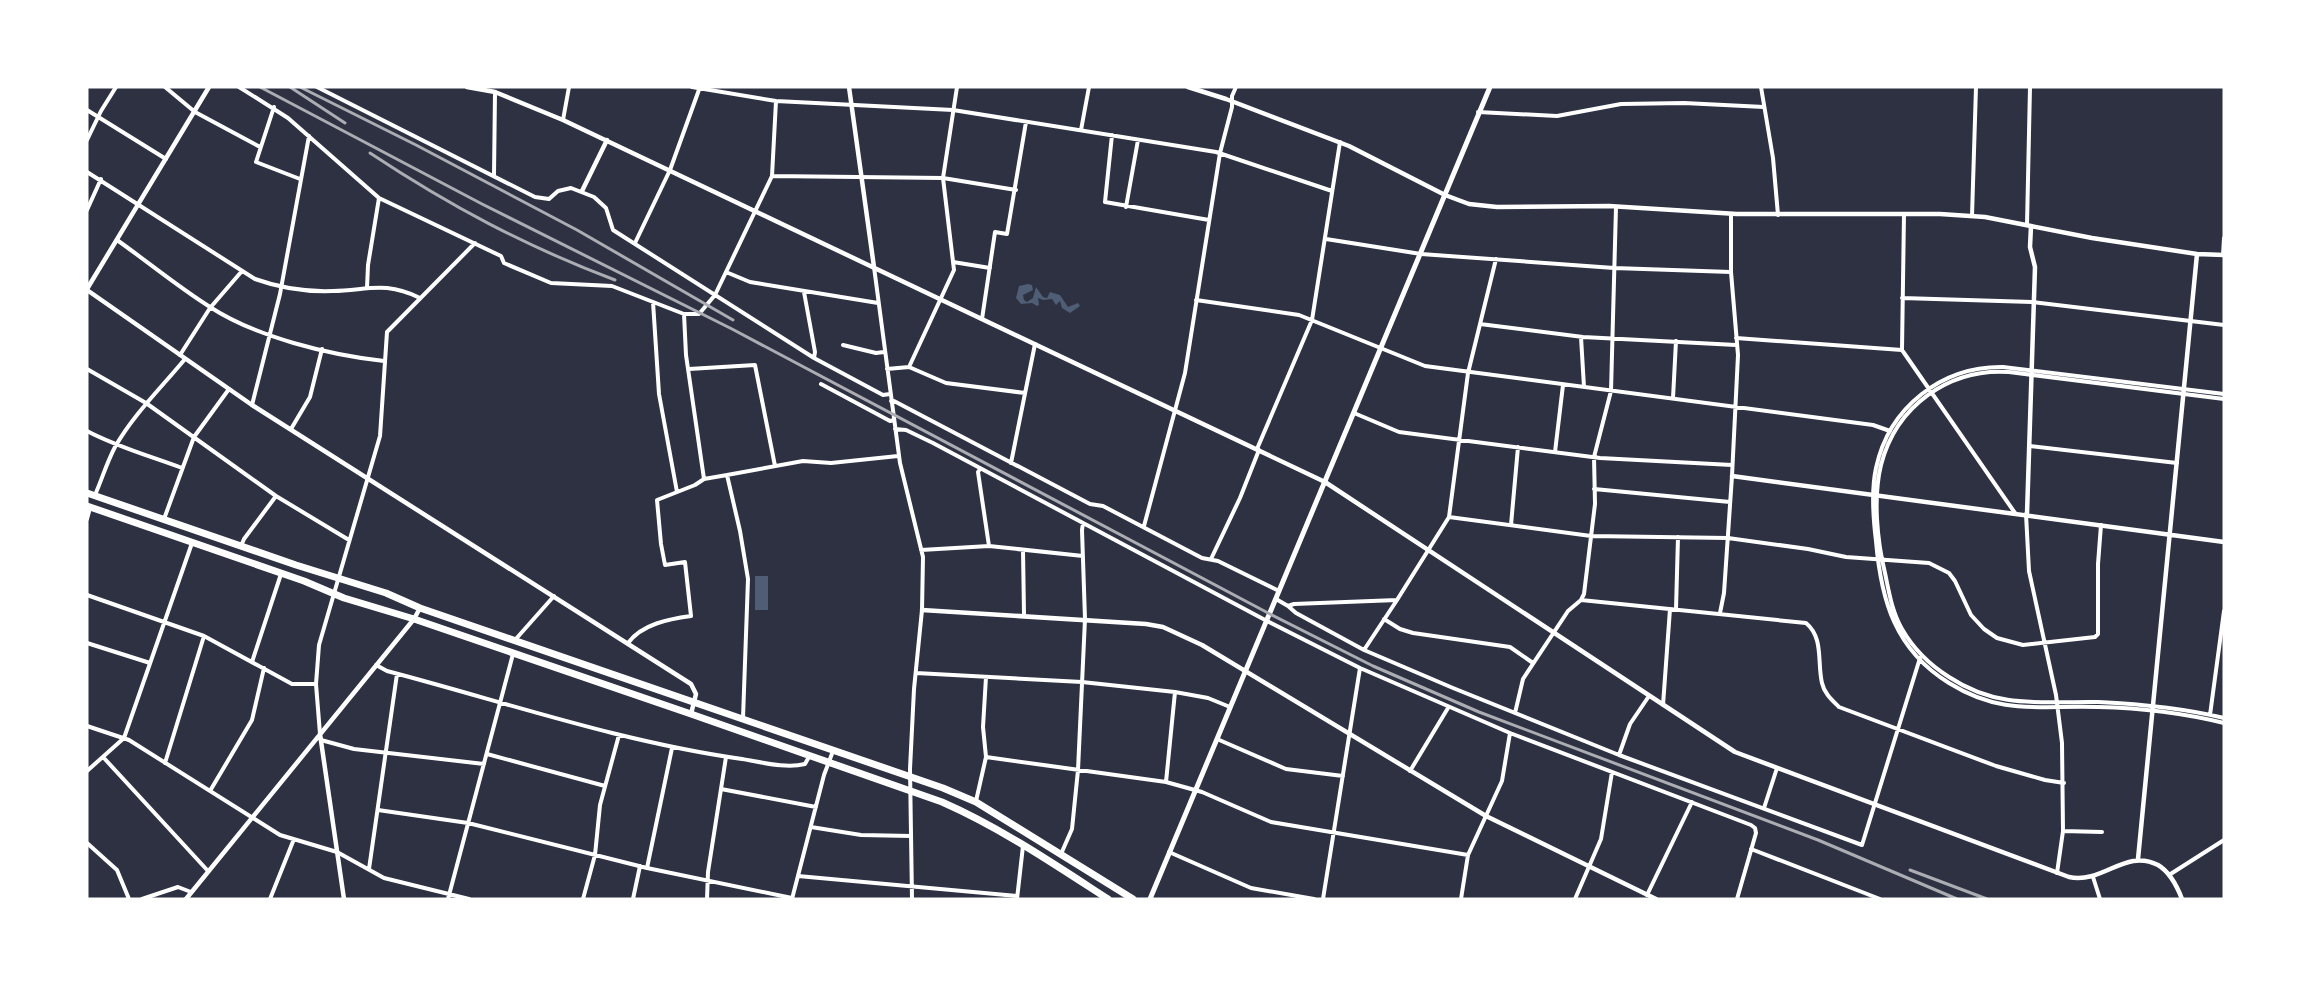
<svg xmlns="http://www.w3.org/2000/svg" width="2311" height="986" font-family="'PT Sans Narrow',sans-serif">
  <style>
    .water { fill: #4f5d75 }
    .lines { fill: none; stroke-linecap: round; stroke-linejoin: round }
    .minor { stroke: #fff; stroke-width: 4 }
    .tertiary { stroke: #fff; stroke-width: 4.5 }
    .secondary { stroke: #fff; stroke-width: 5 }
    .trunk { stroke: #fff; stroke-width: 7 }
    .rail { stroke: #abadb3; stroke-width: 3 }
  </style>
  <rect width="100%" height="100%" fill="#2d3142"/>
  <path class="water" d="M1028,284L1032,285L1033,290L1023,295L1024,300L1027,302L1033,298L1036,287L1043,297L1047,298L1050,292L1060,295L1068,307L1078,303L1080,306L1070,313L1062,308L1060,301L1056,305L1052,299L1043,300L1038,298L1039,305L1037,306L1032,303L1021,304L1016,298L1019,286Z
    M755,576H768V610H755Z"/>
  <g class="lines">
    <path class="minor" d="M165,87L195,112L260,147
      M239,87L288,118L379,198L501,256L504,263L551,283L612,286L684,314H699L715,295L772,176L776,101
      M317,87L535,197L549,199L558,191L571,188L594,197L606,208L613,230L814,358L883,395L890,394
      M692,87L776,101L953,110L1216,152L1332,191
      M1761,87L1773,158L1778,215
      M274,107L256,162L300,179
      M87,110L166,159
      M1478,112L1557,116L1621,104L1684,103L1764,107
      M563,120L569,87
      M1081,130L1089,87
      M1112,135L1105,202L1209,220
      M87,140L101,111L116,87
      M87,172L255,279C280,288 306,292 333,291C369,290 385,281 420,298
      M494,175L495,92
      M772,176L943,178L1016,190
      M1126,207L1138,140
      M87,210L101,179
      M1904,214L1902,350L2015,513
      M1972,216L1976,87
      M2027,225L2030,87
      M1326,239L1421,254L1614,268L1731,272
      M117,240C148,262 178,287 210,307C256,337 329,355 384,361
      M635,243L670,170L700,87
      M2223,255L2224,238
      M953,262L990,268
      M874,267L900,463L923,557L922,610L914,689L910,769L912,899
      M726,272L750,282L878,303
      M367,288L368,265L379,198
      M804,292L815,352L814,358
      M1902,298L2032,302L2224,325
      M1196,300L1299,315L1425,366L1873,425L1890,431
      M653,302L659,394L677,492
      M684,314L686,355L704,479
      M982,319L995,232L1007,234L1026,122
      M1480,324L1583,337L1736,345
      M1581,337L1584,387
      M1736,338L1902,350
      M843,345L876,353L884,352
      M180,355L210,308L242,271
      M909,367L954,270L943,178L957,87
      M87,369L146,403L276,496L349,540
      M689,369L755,365L775,466
      M887,369L909,367L946,383L1025,393
      M821,384L890,421L894,420
      M2224,394L2003,367C1942,366 1889,407 1876,468C1871,491 1873,517 1876,541C1881,600 1895,650 1949,683C2002,716 2040,705 2098,707C2141,708 2183,713 2224,723
      M1673,398L1676,341
      M2224,399L2009,372C1949,368 1896,406 1881,465C1873,498 1877,540 1885,573C1889,592 1892,612 1902,629C1913,648 1930,665 1949,677C1999,710 2043,701 2098,702C2140,704 2183,708 2224,718
      M891,401H894L1090,504L1103,506L1202,558L1218,561L1279,591
      M252,405L280,294L309,136
      M1354,413L1399,432L1600,458L1732,465
      M291,429L310,397L322,349
      M895,429L906,430L933,443L1267,621L1360,668L1510,733L1751,825L1755,828L1756,833L1737,899
      M87,431C117,447 150,456 182,468
      M2029,446L2177,463
      M1257,449L1312,320L1340,142
      M1555,452L1563,385
      M1011,463L1035,344
      M980,469L978,472L989,546
      M727,475L740,531L748,579L743,718
      M1594,489L1730,502
      M95,495C102,479 107,462 115,447C134,414 161,388 185,359
      M2026,514L2029,571L2056,695L2062,743L2063,831L2057,873
      M1449,517L1468,373L1496,259
      M87,519L90,508
      M164,519L194,437L229,389
      M1511,525L1518,447
      M1144,526L1185,373L1220,153L1232,107V96L1236,87
      M241,546L244,539L276,496
      M921,550L989,546L1083,556
      M1023,550L1024,615
      M1211,559L1240,498L1259,450
      M87,595L204,636L292,684H316
      M1276,599L1288,606L1296,613L1364,650L1397,600L1294,604L1288,606
      M1397,600L1449,517L1591,536L1728,538L1808,549L1846,557L1929,563L1949,573L1955,581L1971,615L1984,629L1997,638L2023,645L2095,637L2098,634V564L2101,525
      M1581,600L1806,623C1824,638 1817,662 1822,683C1824,693 1832,700 1839,707L1996,766L2045,780L2064,783
      M1676,609L1678,537
      M1720,613L1724,593L1732,476L1738,355L1731,272V214
      M1384,619L1400,629L1413,633L1510,647L1533,663
      M515,640L554,596
      M87,643L150,663
      M628,643C642,624 669,619 691,616L685,562L665,565L661,544L657,500L695,485L704,479L727,475L803,461L831,463L898,456
      M1364,650L1453,688L1619,755L1862,845L1920,658
      M252,662L281,574
      M376,665L387,671C505,702 621,742 742,759C761,762 786,769 805,764L810,755
      M916,673L1082,682L1175,692L1208,698L1230,707
      M986,677L983,727L986,757
      M1663,705L1670,609
      M1515,713L1523,679L1568,611L1581,600L1584,594L1595,504L1594,457L1611,391L1616,207
      M2210,715L2224,611
      M87,726L129,740L280,835L337,852L384,878L469,899
      M320,734L316,684L319,645L380,436L387,332L475,243
      M1217,739L1286,769L1343,776
      M321,740L354,749L484,764
      M487,754L605,786
      M1619,755L1630,724L1649,696
      M103,757L208,871
      M165,763L204,636
      M87,771L124,738L192,543
      M1410,771L1448,708
      M1166,782L1175,692
      M721,789L816,807
      M210,791L252,720L264,668
      M976,801L986,757L1166,782L1202,792L1271,822L1468,855
      M1764,808L1777,768
      M378,810L468,823L647,868L792,898
      M811,827L861,835L911,836
      M2063,831L2102,832
      M87,843L117,870L129,899
      M1751,849L1880,899
      M1169,852L1251,888L1314,899
      M1061,854L1072,829L1078,770L1085,619L1082,530L1083,523
      M647,868L672,748
      M369,869L397,674
      M2169,875L2224,840
      M798,876L1017,896
      M2093,877L2100,899
      M1647,895L1692,802
      M142,899L178,887L191,892
      M270,899L294,839
      M448,899L513,654
      M583,899L595,855L600,805L619,735
      M633,899L640,866
      M707,899L708,872L726,757
      M792,899L824,775L833,751
      M1017,899L1023,846
      M1323,899L1360,668
      M1461,899L1468,855L1502,781L1510,733
      M1575,899L1601,839L1612,772"/>
    <path class="tertiary" d="M467,87L495,92L563,120L1325,482L1735,752L2069,877C2104,884 2125,848 2158,865C2170,872 2177,886 2182,899
      M849,87L874,267
      M1188,87L1226,99L1349,146L1445,195L1469,204L1497,207L1609,206L1737,214H1940L1985,217L2092,238L2197,254L2224,255
      M582,191L607,140
      M87,289L209,87
      M87,290L252,405L691,684L696,694L691,714
      M1732,476L2224,542
      M2027,514L2035,267L2030,247L2031,226
      M922,610L1146,624L1163,627L1202,645L1486,816L1656,899
      M320,734L344,899
      M2138,859L2197,254
      M186,899L414,619L420,608"/>
    <path class="secondary" d="M1150,899L1490,87"/>
    <path class="trunk" d="M87,493L296,565L386,593L420,608L943,788L976,802L1133,899
      M87,506L304,581L344,598L414,619L691,714L942,802C1001,828 1054,864 1108,899"/>
    <path class="rail" d="M260,87L482,204L732,329L1270,614L1373,666L1479,712L1818,840L1957,899
      M290,87L345,123
      M300,87L416,145L577,230L733,320
      M370,153C450,206 525,246 615,280
      M1910,870L1987,899"/>
  </g>
  <rect width="2311" height="986" fill="none" stroke="#ffffff" stroke-width="177"/>
</svg>
